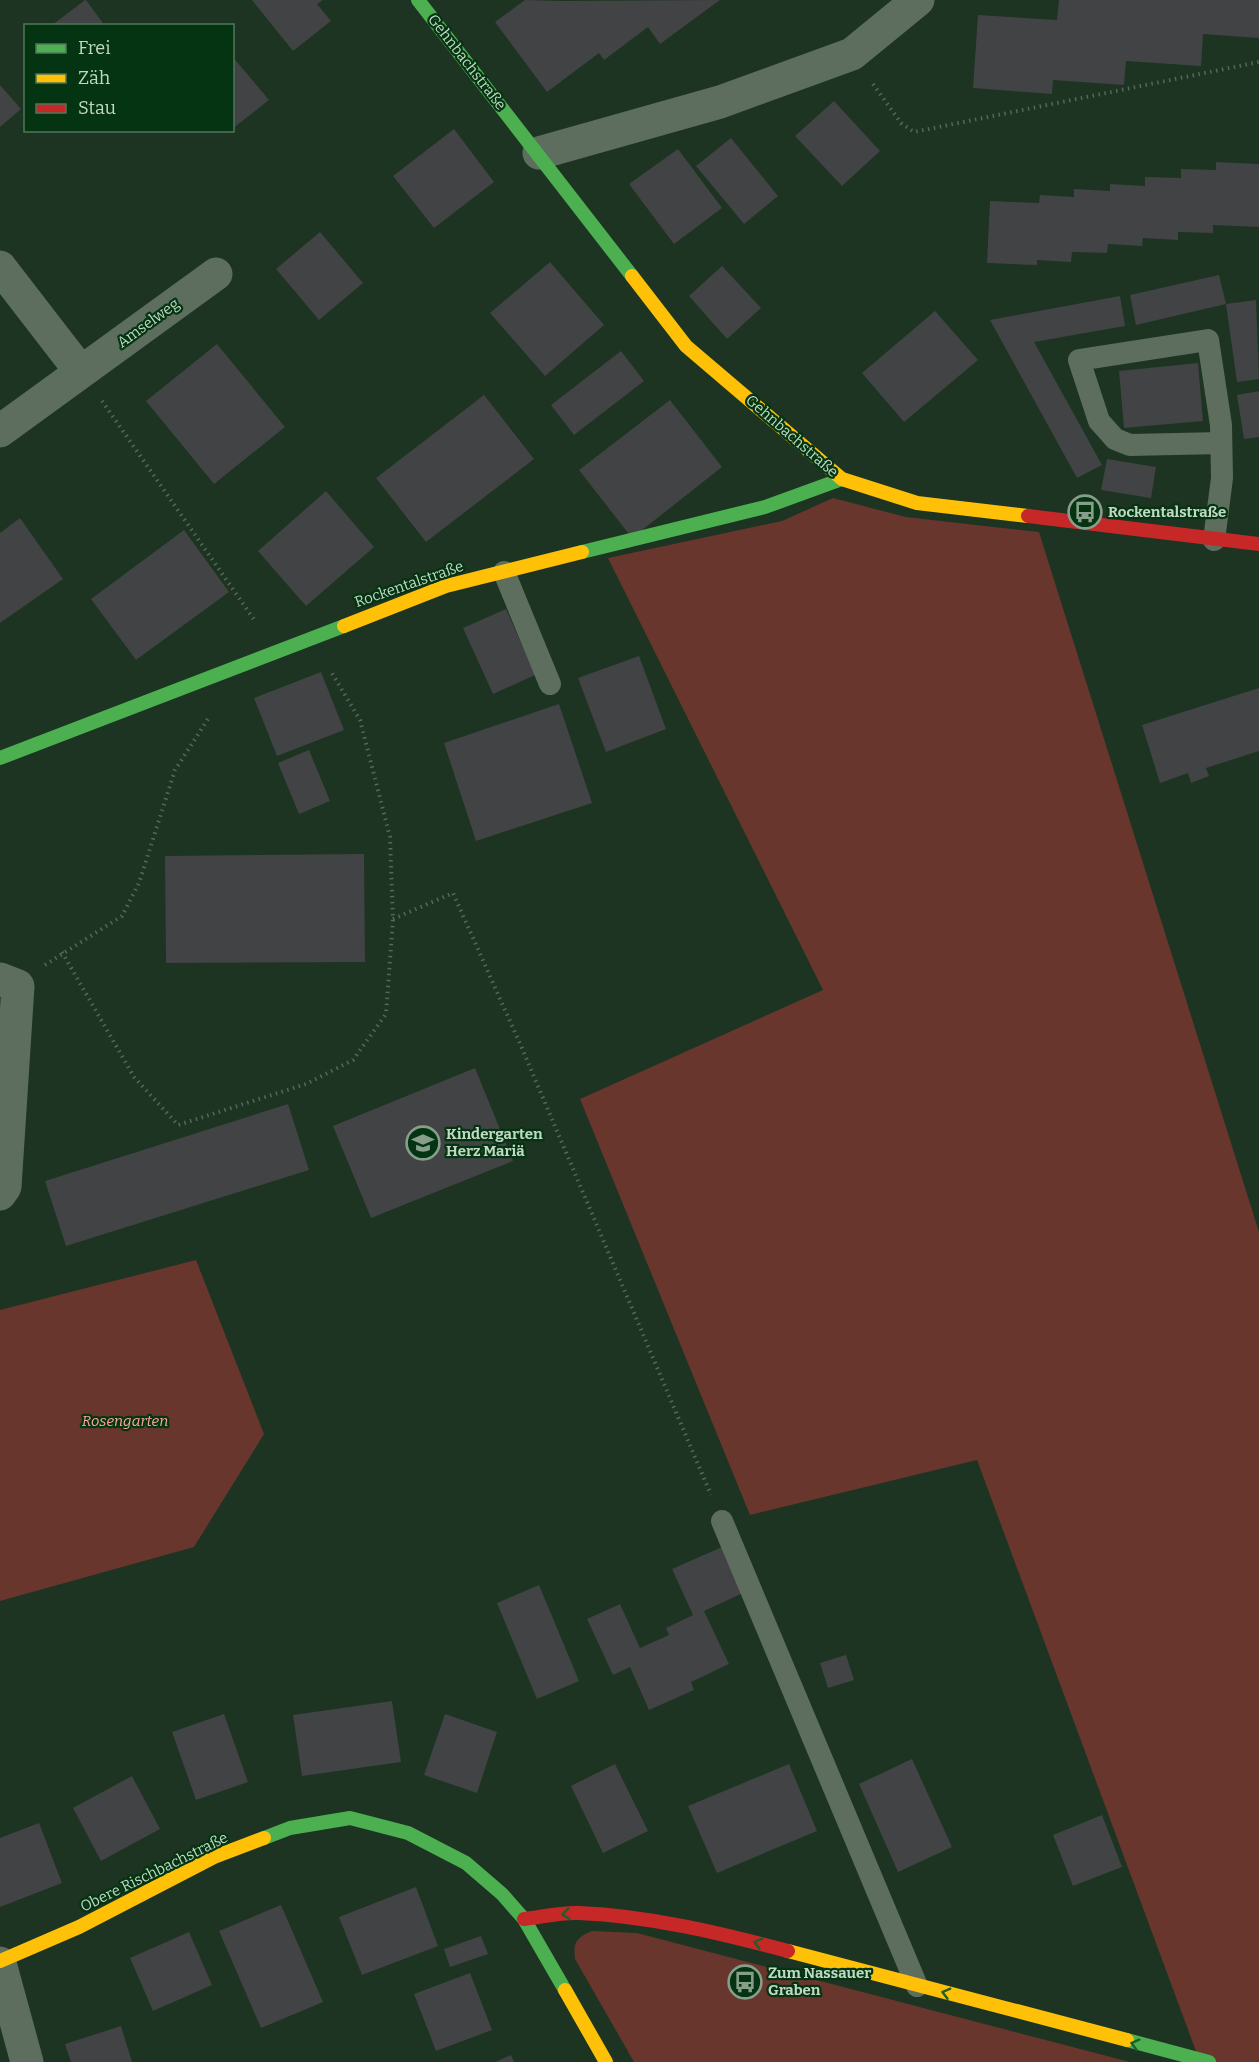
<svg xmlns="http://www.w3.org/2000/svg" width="1259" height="2062" font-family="Bitter,serif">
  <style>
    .green { fill: #68362d }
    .building { fill: #424344 }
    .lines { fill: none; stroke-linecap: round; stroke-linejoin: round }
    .path { stroke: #576759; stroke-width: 4; stroke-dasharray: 1.5 4.5; stroke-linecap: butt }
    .lane { stroke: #5d6e5f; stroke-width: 22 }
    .street { stroke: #5d6e5f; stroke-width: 33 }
    .fast { stroke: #4caf50; stroke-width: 14 }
    .slow { stroke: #ffc107; stroke-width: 14 }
    .jam { stroke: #c62828; stroke-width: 14 }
    .oneway { stroke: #1d5f28 }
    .labels { text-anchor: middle; stroke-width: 4.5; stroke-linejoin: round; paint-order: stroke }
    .street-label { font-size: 15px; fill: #c1d9c3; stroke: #043412 }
    .poi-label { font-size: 15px; font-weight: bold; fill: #c1d9c3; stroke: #043412; text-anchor: start }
    .park-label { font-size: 15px; font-style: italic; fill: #ffa699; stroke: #043412 }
  </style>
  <rect width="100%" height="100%" fill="#1c3421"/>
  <path class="green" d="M833,498L906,517L1039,532L1259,1232V2062H1200L977,1460L750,1515L580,1099L823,990L608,558L782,521Z
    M196,1260L264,1434L194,1547L0,1601V1310Z
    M592,1931L637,1933L1130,2062H634L575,1959C573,1942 576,1938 592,1931Z"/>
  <path class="building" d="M86,0L105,26H51L85,0Z
    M252,0H323L317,4L331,21L293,51Z
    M525,0L560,1L720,0L660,44L648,27L604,60L599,53L547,92L495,22Z
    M1059,0H1259V38L1203,34L1201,66L1126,61L1124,85L1053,80L1052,94L973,88L978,15L1057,20Z
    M232,56L269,100L232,129Z
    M0,85L21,109L0,127Z
    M834,101L880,151L842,186L795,136Z
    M454,129L494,182L434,228L393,176Z
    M731,138L778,196L744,224L696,166Z
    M678,149L722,208L674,244L629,184Z
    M1216,162L1259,164V227L1213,225V233L1178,232V240L1143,238L1142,246L1108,244L1107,253L1072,252L1071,262L1037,260V265L987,263L990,201L1039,203L1040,195L1074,197V189L1110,191V184L1145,186V177L1181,178V169L1216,170Z
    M320,232L363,283L319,320L276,269Z
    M550,262L604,325L545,376L490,313Z
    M722,266L761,308L727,339L689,296Z
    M1219,275L1226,304L1256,300L1259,379L1237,382L1226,304L1136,325L1130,295Z
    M1120,296L1125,326L1034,342L1102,465L1077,478L990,320Z
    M935,311L978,360L904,422L862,373Z
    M217,344L285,427L214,484L146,401Z
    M621,351L644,381L574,435L551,405Z
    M1198,363L1203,421L1124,428L1119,371Z
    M1259,391V437L1244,439L1237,395Z
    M484,395L534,459L426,542L376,478Z
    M670,400L722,467L632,538L579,470Z
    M1107,459L1156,467L1151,498L1101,490Z
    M326,491L374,547L306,606L258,551Z
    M20,518L63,579L0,623V533Z
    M184,530L229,592L136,660L91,599Z
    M506,609L535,675L493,694L463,628Z
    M639,656L666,729L606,752L578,678Z
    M321,672L344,730L277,756L254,698Z
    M1259,688V751L1206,768L1209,776L1191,783L1188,773L1160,783L1142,725Z
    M559,704L592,803L476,841L444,743Z
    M309,750L330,801L299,814L278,763Z
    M364,854L365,962L166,963L165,856Z
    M475,1068L513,1161L371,1218L333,1126Z
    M288,1104L309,1170L66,1246L45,1181Z
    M722,1547L743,1593L704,1611L729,1664L691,1682L694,1690L649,1710L630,1667L613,1675L587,1619L620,1604L640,1648L669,1635L666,1628L693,1615L672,1569Z
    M539,1585L579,1681L537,1699L497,1603Z
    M846,1655L854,1680L828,1688L820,1663Z
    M392,1701L401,1762L302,1776L293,1715Z
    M224,1714L248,1782L196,1800L172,1732Z
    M445,1714L497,1732L477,1793L424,1775Z
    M912,1759L952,1847L898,1872L859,1784Z
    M615,1764L648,1831L603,1853L571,1786Z
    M789,1764L817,1831L717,1873L688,1806Z
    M132,1776L160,1829L101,1861L73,1808Z
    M1102,1815L1122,1867L1073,1886L1053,1835Z
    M39,1823L62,1883L0,1907V1838Z
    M416,1887L438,1946L362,1975L339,1917Z
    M281,1905L323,2002L261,2028L219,1931Z
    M189,1932L212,1985L153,2011L130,1958Z
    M481,1936L488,1954L450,1967L444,1949Z
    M470,1973L492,2030L436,2051L414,1994Z
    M121,2026L132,2062H71L65,2044Z
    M511,2055L514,2062H495Z"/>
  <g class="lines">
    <path class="path" d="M873,84L901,123L914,132L1259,62
      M102,401L255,621
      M393,919L453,893L521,1046L711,1495
      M62,952L134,1077L178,1125L306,1084L353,1060L386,1014L393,919L390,837L360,720L330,670
      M45,965L122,916L139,883L175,770L208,719"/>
    <path class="lane" d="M1214,540L1222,478L1221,425L1208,340L1079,360L1099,421L1115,439L1130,445L1221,443
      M504,572L550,684
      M722,1521L917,1986"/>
    <path class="street" d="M539,153L720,102L852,54L918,0
      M0,267L81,372
      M0,431L216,274
      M0,979L18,986L5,1187L0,1194
      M0,1963L27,2062"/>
    <path class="fast" d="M418,0L632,276
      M582,552L765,507L842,479
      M0,758L344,626
      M264,1838L290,1828L350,1818L408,1833L466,1863L502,1894L524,1919L565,1990
      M1127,2040L1209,2062"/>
    <path class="slow" d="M632,276L686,346L842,479L917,503L1028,516
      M344,626L446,586L582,552
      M788,1951L1127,2040
      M0,1961L79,1927L214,1857L264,1838
      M565,1990L606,2062"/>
    <path class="jam" d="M1028,516L1259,544
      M524,1919C542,1917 561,1912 579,1913C650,1916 720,1933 788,1951"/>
  </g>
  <defs><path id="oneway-chevron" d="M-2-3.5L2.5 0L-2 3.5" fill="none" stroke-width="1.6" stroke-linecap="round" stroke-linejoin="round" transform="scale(1.5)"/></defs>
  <g class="oneway">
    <use href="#oneway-chevron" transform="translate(566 1914) rotate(174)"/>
    <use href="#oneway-chevron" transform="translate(758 1943) rotate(-165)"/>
    <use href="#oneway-chevron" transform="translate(946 1993) rotate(-165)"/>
    <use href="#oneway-chevron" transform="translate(1135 2044) rotate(-165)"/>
  </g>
  <defs>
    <symbol id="bus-ring" viewBox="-11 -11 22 22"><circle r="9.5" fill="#043412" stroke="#879f8a" stroke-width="1.5"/><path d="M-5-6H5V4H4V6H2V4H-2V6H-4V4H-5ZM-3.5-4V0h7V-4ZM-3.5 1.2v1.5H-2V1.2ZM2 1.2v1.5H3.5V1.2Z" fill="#879f8a"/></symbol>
    <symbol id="school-ring" viewBox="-11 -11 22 22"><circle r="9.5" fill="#043412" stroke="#879f8a" stroke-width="1.5"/><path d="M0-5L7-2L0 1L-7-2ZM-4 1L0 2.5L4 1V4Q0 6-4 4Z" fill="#879f8a"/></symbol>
  </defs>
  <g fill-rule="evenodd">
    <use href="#bus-ring" x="1066" y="493" width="38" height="38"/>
    <use href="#school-ring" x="404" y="1124" width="38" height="38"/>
    <use href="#bus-ring" x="726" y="1963" width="38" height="38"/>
  </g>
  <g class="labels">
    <g class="street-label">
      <text transform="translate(467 62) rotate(52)" y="5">Gehnbachstraße</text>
      <text transform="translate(148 323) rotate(-36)" y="5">Amselweg</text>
      <text transform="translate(792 436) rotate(41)" y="5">Gehnbachstraße</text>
      <text transform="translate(409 584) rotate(-19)" y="5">Rockentalstraße</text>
      <text transform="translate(154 1872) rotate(-26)" y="5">Obere Rischbachstraße</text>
    </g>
    <g class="poi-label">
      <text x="1108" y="517">Rockentalstraße</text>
      <text x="446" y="1139">Kindergarten<tspan x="446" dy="17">Herz Mariä</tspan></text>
      <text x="768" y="1978">Zum Nassauer<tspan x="768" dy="17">Graben</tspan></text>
    </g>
    <g class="park-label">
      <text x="125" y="1426">Rosengarten</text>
    </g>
  </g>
  <rect x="24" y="24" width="210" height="108" fill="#043412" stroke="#507659" stroke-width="1.5"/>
  <rect x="36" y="44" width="30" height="9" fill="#4caf50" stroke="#507659" stroke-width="1.5"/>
  <text x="78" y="54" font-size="18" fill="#c1d9c3">Frei</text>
  <rect x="36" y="74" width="30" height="9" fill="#ffc107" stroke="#507659" stroke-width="1.5"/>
  <text x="78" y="84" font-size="18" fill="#c1d9c3">Zäh</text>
  <rect x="36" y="104" width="30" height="9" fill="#c62828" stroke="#507659" stroke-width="1.5"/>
  <text x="78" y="114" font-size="18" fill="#c1d9c3">Stau</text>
</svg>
